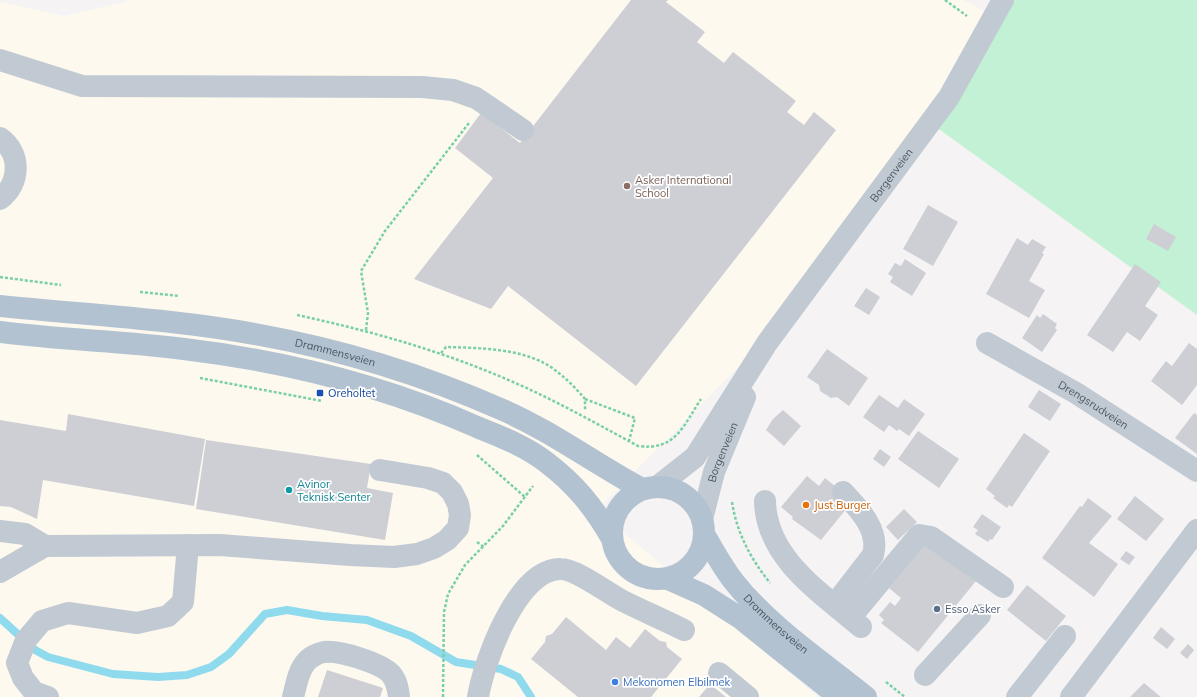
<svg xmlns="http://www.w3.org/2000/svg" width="1197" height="697" font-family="Mulish,sans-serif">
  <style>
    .commercial { fill: #fdf9ef }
    .grass { fill: #c3f1d5 }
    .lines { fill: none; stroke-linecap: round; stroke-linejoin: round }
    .stream { stroke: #90daee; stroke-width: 8 }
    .building { fill: #cdcfd5 }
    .path { stroke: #7ad0a6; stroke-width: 2.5; stroke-dasharray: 3 2; stroke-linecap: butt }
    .minor { stroke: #c1cad2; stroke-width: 22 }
    .major { stroke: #b3c2d1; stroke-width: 22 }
    .education-dot { fill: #8d6e63; stroke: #fff; stroke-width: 1.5 }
    .transit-dot { fill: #1a4fb4; stroke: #fff; stroke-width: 1.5 }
    .culture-dot { fill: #0f9aa8; stroke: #fff; stroke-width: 1.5 }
    .food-dot { fill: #e8710a; stroke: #fff; stroke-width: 1.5 }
    .service-dot { fill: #5c6f8a; stroke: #fff; stroke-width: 1.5 }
    .shop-dot { fill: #3f7fe0; stroke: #fff; stroke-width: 1.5 }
    .labels { text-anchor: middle; stroke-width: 3.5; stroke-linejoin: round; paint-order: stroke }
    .street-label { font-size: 11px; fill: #4a5661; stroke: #fff }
    .education-label { font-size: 11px; fill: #785e54; stroke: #fff; text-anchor: start }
    .transit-label { font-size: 11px; fill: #164399; stroke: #fff; text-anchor: start }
    .culture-label { font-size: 11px; fill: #0d838f; stroke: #fff; text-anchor: start }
    .food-label { font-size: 11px; fill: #c56008; stroke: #fff; text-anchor: start }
    .service-label { font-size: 11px; fill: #4e5e75; stroke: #fff; text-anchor: start }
    .shop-label { font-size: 11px; fill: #366cbe; stroke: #fff; text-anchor: start }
  </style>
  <rect width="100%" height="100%" fill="#f5f3f3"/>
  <path class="commercial" d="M132,0H963L991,14L945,95L765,340L597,510L818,697H0V2L64,16Z"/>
  <path class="grass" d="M1007,0H1197V315L936,127Z"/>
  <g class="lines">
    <path class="stream" d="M0,618L35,650L48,657L113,674L158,677L187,675L211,667L229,654L265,614L287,610L322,616L367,620L411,636L456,662L501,669L518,677L531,697"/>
  </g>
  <path class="building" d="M631,0H668L666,2L705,32L697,42L724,63L733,52L796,101L787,112L804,125L814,112L836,130L636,386L508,286L491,309L414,279L493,178L455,148L481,113L520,143Z
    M928,205L958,222L933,266L903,249Z
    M1154,224L1176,237L1168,251L1146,239Z
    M1017,238L1028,245L1032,239L1046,247L1042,253L1044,254L1029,281L1045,290L1029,318L986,294Z
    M905,259L926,273L912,296L890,282L893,277L888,274L895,263L901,266Z
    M1135,264L1161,282L1145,306L1158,315L1140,341L1127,332L1113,352L1087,335Z
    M866,288L880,297L869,315L854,306Z
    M1043,314L1057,324L1055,328L1057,330L1042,352L1022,338L1037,315L1040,318Z
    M1189,343L1197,349V385L1182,405L1151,381L1166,361L1172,366Z
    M827,349L868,378L849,406L837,397L831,398L820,391L819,385L807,377Z
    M1039,390L1061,404L1050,421L1028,407Z
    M879,395L898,408L904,399L925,414L909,436L899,429L897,431L889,425L884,432L863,417Z
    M783,410L801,426L784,446L766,430L773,419Z
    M1194,413L1197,415V454L1175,438Z
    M68,414L205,439L194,506L43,480L37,519L11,507L0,506V420L66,431Z
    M918,431L959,459L939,488L898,459Z
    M1024,433L1050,451L1012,507L1009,505L1007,508L993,498L995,496L986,489Z
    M206,440L371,464L367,488L393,493L385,540L196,509Z
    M880,449L891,457L884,467L873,459Z
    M807,476L819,486L825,478L841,491L847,508L821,540L792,519L793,517L781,507Z
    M1135,496L1164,519L1146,541L1117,519Z
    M1088,498L1112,516L1089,543L1118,564L1094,597L1042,558L1080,506L1082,507Z
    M904,509L917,522L898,540L886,527Z
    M982,514L1001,527L992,540L990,539L988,542L975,534L978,530L973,527Z
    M925,544L976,581L918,652L881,623L884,620L879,615L890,602L895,606L901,598L889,588Z
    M1126,551L1135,557L1129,565L1120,559Z
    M1027,585L1066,616L1046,641L1007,610Z
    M566,617L606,650L616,637L630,648L645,629L660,641L666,642L667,647L682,659L651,697H578L531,659L545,642L546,636L552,634Z
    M1161,627L1175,639L1167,649L1153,638Z
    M1188,644L1194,650L1187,659L1180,653Z
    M327,670L383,688L380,697H318Z
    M1144,683L1161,697H1130Z
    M710,684L726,697H699Z"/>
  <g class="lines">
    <path class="path" d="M945,0L967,16
      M0,277L61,285
      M140,292L179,296
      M297,315C375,332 446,352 520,385C560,403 599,425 638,446C676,451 683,426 701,399
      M366,330L368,313L361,271L385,231L469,123
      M441,353L446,347C479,348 516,348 546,364C561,373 574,386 585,399V410
      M200,378L322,401
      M585,399L635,418L629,441
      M477,455L525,497
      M732,502C737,534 751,559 770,583
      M477,542L484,547
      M886,682L905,697
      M443,697L444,612L448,594L465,565L503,526L533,486"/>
    <g class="minor">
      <path d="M0,60L82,86L422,87L453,90L476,98L523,130"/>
      <path d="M0,138C22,154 20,183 0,199"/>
      <path id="s1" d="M987,343L1076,393L1197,471"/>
      <path id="s2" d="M657,487L695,457L767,343L949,97L1003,0"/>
      <path d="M765,501C766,558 821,593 861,627"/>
      <path id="s3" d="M702,519L714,472L745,397"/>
      <path d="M0,531L25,534L45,546"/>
      <path d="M0,572L45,546L220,545L350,555L394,557L417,554L434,548L447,540L458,528L460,515L458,504L452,492L443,483L428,478L380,470"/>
      <path d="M835,604L873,555C880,530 859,509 843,492"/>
      <path d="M850,618L919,535L931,537L1003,587"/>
      <path d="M719,673L748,697"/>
      <path d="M925,675L980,615"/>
      <path d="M48,697L34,692L23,678L17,663L26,640L42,621L68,613L137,623L168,616L183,602L188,545"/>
      <path d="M293,697C296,686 298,671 306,662C310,657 318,653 324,652C339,650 381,663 391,674C397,681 398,689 399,697"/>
      <path d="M478,697C484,662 517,568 561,569C576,569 609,594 623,601C643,611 664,620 684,630"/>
      <path d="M1017,697L1065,636"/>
      <path d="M1071,697L1197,530"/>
    </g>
    <g class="major">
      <path id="s4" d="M0,306C87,315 175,319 260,335C343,350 426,376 503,410C553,432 595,464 642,489"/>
      <path d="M0,332C61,340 123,341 184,349C284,361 385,386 477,427C501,437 526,446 546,462C575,484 593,506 611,537"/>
      <circle cx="658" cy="533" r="46"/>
      <path id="s5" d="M704,534C714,551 723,568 735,583C770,627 823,662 866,697"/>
      <path d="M668,579L704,595L740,618L839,697"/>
    </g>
  </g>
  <circle class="education-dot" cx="627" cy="186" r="4"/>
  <rect class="transit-dot" x="316" y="389" width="8" height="8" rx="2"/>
  <circle class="culture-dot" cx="289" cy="490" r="4"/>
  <circle class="food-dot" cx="806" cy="505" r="4"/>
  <circle class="service-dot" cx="937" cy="609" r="4"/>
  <circle class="shop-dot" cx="615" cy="682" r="4"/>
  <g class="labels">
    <g class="street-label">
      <text dy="4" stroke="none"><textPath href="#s2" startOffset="392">Borgenveien</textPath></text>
      <text dy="4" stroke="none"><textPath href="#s4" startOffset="339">Drammensveien</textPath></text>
      <text dy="4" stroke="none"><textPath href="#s1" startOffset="123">Drengsrudveien</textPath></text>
      <text dy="4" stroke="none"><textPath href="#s3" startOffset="70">Borgenveien</textPath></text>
      <text dy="4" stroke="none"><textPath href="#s5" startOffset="116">Drammensveien</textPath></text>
    </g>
    <g class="education-label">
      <text x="635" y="184">Asker International<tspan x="635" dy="13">School</tspan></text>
    </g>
    <g class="transit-label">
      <text x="328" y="397">Oreholtet</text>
    </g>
    <g class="culture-label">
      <text x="297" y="488">Avinor<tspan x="297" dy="13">Teknisk Senter</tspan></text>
    </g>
    <g class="food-label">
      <text x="814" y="509">Just Burger</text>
    </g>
    <g class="service-label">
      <text x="945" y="613">Esso Asker</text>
    </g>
    <g class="shop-label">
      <text x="623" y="686">Mekonomen Elbilmek</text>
    </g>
  </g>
</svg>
